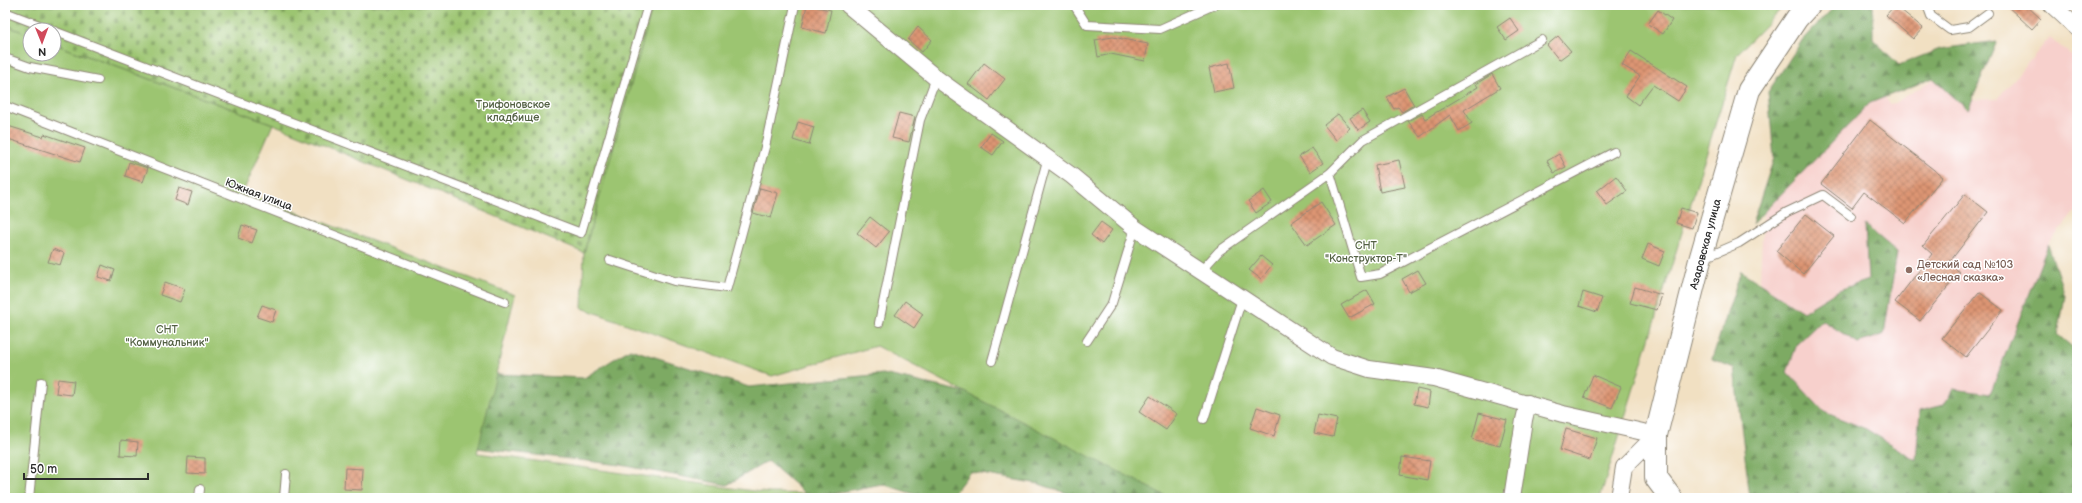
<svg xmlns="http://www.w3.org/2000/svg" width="2082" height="503" font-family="'Balsamiq Sans',sans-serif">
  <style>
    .built { fill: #f7d0cc }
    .forest { fill: url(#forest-firs); stroke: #546a47 }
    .cemetery { fill: url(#cemetery-stones); stroke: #64784e }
    .garden { fill: #9cc571; stroke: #64784e }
    .building { fill: url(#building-cross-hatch) }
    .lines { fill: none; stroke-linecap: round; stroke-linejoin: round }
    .lane-casing { stroke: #8e8676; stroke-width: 10 }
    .street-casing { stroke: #8e8676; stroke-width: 18 }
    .secondary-casing { stroke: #8e8676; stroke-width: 24 }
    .lane { stroke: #fff; stroke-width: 8 }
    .street { stroke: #fff; stroke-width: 16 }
    .secondary { stroke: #fff; stroke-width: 22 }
    .education-dot { fill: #8d6e63; stroke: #fff; stroke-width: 1.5 }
    .labels { text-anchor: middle; stroke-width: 3; stroke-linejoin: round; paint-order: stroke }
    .park-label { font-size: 11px; fill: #536144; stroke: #fff }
    .street-label { font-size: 11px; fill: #2b2b2b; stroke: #fff }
    .education-label { font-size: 11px; fill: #785e54; stroke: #fff; text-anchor: start }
  </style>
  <defs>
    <pattern id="forest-firs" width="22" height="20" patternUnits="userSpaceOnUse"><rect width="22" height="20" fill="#7daa63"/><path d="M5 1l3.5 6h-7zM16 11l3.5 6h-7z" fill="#678b52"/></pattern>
    <pattern id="cemetery-stones" width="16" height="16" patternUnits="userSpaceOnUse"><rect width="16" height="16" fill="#9cc571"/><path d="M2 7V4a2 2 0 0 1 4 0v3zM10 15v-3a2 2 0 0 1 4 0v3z" fill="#7fa05d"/></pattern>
    <pattern id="building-cross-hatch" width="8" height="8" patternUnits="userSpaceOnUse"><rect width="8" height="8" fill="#dd9573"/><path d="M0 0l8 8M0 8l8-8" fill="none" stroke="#b37a5f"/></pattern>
  </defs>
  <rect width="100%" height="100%" fill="#fff"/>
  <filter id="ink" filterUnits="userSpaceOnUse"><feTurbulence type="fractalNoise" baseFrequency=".025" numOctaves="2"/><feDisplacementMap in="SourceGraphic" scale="8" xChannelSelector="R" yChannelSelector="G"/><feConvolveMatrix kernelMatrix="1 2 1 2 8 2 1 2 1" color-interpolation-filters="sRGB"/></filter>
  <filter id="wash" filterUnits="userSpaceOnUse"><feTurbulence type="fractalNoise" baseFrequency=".012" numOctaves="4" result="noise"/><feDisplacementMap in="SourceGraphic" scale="16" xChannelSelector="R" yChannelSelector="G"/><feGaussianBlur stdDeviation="0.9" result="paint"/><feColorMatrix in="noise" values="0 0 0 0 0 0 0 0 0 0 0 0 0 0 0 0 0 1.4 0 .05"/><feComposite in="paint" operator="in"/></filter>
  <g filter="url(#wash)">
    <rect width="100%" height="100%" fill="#f1e0c2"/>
    <path class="built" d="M2050,37L2077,61V209L2048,245L2065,296L1991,395L1965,498L1750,465L1764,202L1871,81L1891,105L1938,77L1959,100L1997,99Z"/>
    <path class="forest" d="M1836,5H1873V39L1899,65L1940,49L1997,41L1968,110L1933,78L1870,103L1752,224L1774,158L1768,92L1803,39Z
      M1865,225L1897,252L1884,334L1858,343L1822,320L1797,344L1787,372L1824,412L1866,429L1916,460L1920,411L1944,405L1953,389L1990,394L2048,245L2065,296L2058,335L2077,351V498H1750L1734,368L1712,359L1741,271L1803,312L1839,290L1868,280Z
      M5,252L409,370L584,378L630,349L749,387L883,374L987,397L1316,498H1082L1039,484L970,472L950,498H927L882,484L810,498L768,461L727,485L621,465L477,448Z"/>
    <path class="cemetery" d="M5,5H653L584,253L273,124L54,44V30H30V35L5,25Z"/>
    <path class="garden" d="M653,5H1785L1737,54L1600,498H1170L876,346L772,376L582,308L584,253Z
      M5,25L30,35V54H54V44L273,124L243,192L515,295L477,453L768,493L1057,498H5Z"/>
    <g id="blocks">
      <path class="building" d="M807,5L831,10L826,33L802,27Z
        M1895,5L1923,28L1913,39L1886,15Z
        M2006,5H2026L2041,19L2032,29Z
        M1658,10L1672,20L1663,34L1648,24Z
        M1510,18L1519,31L1506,40L1497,27Z
        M918,27L932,40L922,52L908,40Z
        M1558,36L1571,51L1559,60L1547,45Z
        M1113,37L1148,44L1145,61L1111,54L1098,57L1095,40Z
        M1631,51L1687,87L1678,101L1653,85L1638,105L1626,96L1640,76L1622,65Z
        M984,63L1005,79L989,100L968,84Z
        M1229,63L1234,88L1214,92L1209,68Z
        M1492,74L1500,88L1464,110L1472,123L1459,131L1450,115L1420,137L1408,121L1422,114L1425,119L1478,87L1476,84Z
        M1404,88L1414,105L1402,112L1398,107L1394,109L1387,97Z
        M1362,110L1370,122L1358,130L1350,118Z
        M899,113L915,117L909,142L892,138Z
        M1338,114L1350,128L1336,140L1324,125Z
        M1870,120L1943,177L1905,223L1864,192L1852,208L1821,184Z
        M798,122L814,127L809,145L793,140Z
        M8,126L43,137L44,134L85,148L80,162L5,138Z
        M991,133L1003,141L993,155L981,147Z
        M1312,148L1323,163L1310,172L1299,156Z
        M1559,154L1566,167L1554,173L1547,161Z
        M1399,160L1405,187L1380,192L1375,165Z
        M129,162L148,168L143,182L125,176Z
        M1616,176L1627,191L1607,205L1597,191Z
        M179,188L192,192L188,205L175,200Z
        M760,188L778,193L771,218L753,213Z
        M1264,190L1272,202L1256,213L1248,201Z
        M1965,194L1988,212L1948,264L1960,272L1920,321L1895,302L1932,254L1923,246Z
        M1321,202L1336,225L1307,245L1291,223Z
        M1681,208L1697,213L1692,228L1676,223Z
        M1806,214L1834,236L1803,274L1776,251Z
        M870,217L889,232L876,248L857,233Z
        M1101,222L1112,230L1102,244L1091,235Z
        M242,225L257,230L252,243L238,238Z
        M1648,244L1665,251L1659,266L1642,259Z
        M53,249L64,253L60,265L48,262Z
        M1261,256L1272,265L1261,279L1249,270Z
        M102,265L115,270L111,281L98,277Z
        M1418,270L1426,283L1409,292L1402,279Z
        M165,282L185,289L180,302L160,295Z
        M1635,287L1662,295L1657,310L1630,303Z
        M1367,290L1375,304L1349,318L1341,305Z
        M1583,292L1602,298L1597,312L1579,306Z
        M1979,292L2003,310L1966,357L1942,338Z
        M905,301L923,314L914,328L895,315Z
        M262,305L276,310L272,322L257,317Z
        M1593,375L1621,387L1612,408L1584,397Z
        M58,379L74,381L72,395L56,393Z
        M1417,389L1430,392L1428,407L1414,404Z
        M1150,396L1177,414L1166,430L1139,412Z
        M1257,407L1280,415L1274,436L1250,428Z
        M1479,413L1507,420L1500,446L1472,439Z
        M1318,415L1337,419L1333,437L1314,433Z
        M1566,429L1597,438L1590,460L1560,450Z
        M121,440L138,442L137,456L120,455Z
        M188,457L205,458V474L187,473Z
        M1402,457L1430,461L1427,480L1400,475Z
        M345,468L363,469L362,490L344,489Z"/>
    </g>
  </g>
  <g filter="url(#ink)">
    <use href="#blocks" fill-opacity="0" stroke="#8e8676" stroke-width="1"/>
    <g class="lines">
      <defs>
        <path id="lane" d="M1074,5L1087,25L1160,29L1214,5
          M1927,5L1931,16L1950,30L1969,27L1988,13
          M5,12L52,30
          M54,31L581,233L648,5
          M5,58L30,67L98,80
          M5,106L505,302
          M1330,173L1361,277L1380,274L1614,152
          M1704,258L1739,243L1787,212L1823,195L1851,216
          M610,260L674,281L727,288L765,147L795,5
          M1201,271L1219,251L1330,173L1363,140L1542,40
          M879,323L920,120L936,78
          M1087,341L1112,303L1135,228
          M992,361L1048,157
          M1204,419L1242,299
          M29,498L41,382
          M199,498L200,489
          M284,498L286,474"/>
        <path id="street" d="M848,5L936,78L1072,176L1135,228L1332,357L1369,369L1434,378L1563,414L1656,435
          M2052,5L2077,28
          M1512,498L1524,420L1528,403
          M1619,498L1624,467L1656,435"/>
        <path id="secondary" d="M1671,498L1656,478V435L1700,260L1749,90L1797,18L1809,5"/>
      </defs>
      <use href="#lane" class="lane-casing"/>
      <use href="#street" class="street-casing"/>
      <use href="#secondary" class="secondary-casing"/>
      <use href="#lane" class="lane"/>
      <use href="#street" class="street"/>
      <use href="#secondary" class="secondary"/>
    </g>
  </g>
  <circle class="education-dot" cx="1909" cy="270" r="4"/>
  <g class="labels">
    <g class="park-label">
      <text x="513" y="108">Трифоновское<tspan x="513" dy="13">кладбище</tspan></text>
      <text x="1366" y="249">СНТ<tspan x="1366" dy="13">"Конструктор-Т"</tspan></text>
      <text x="167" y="333">СНТ<tspan x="167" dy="13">"Коммунальник"</tspan></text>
    </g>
    <g class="street-label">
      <text transform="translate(259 194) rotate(21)" y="4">Южная улица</text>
      <text transform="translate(1705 244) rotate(-75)" y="4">Азаровская улица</text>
    </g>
    <g class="education-label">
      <text x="1917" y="268">Детский сад №103<tspan x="1917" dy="13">«Лесная сказка»</tspan></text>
    </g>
  </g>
  <rect width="2082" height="503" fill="none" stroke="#fff" stroke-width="20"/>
  <g transform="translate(42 42) rotate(179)"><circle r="19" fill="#ffffff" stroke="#aaaaaa"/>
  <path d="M0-3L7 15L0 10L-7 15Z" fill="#d1495b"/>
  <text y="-6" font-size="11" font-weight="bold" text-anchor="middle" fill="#2b2b2b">N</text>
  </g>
  <path d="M24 473v6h124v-6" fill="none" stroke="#2b2b2b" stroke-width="2"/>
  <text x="30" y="473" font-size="12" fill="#2b2b2b" stroke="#ffffff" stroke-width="3" paint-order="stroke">50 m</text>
</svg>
